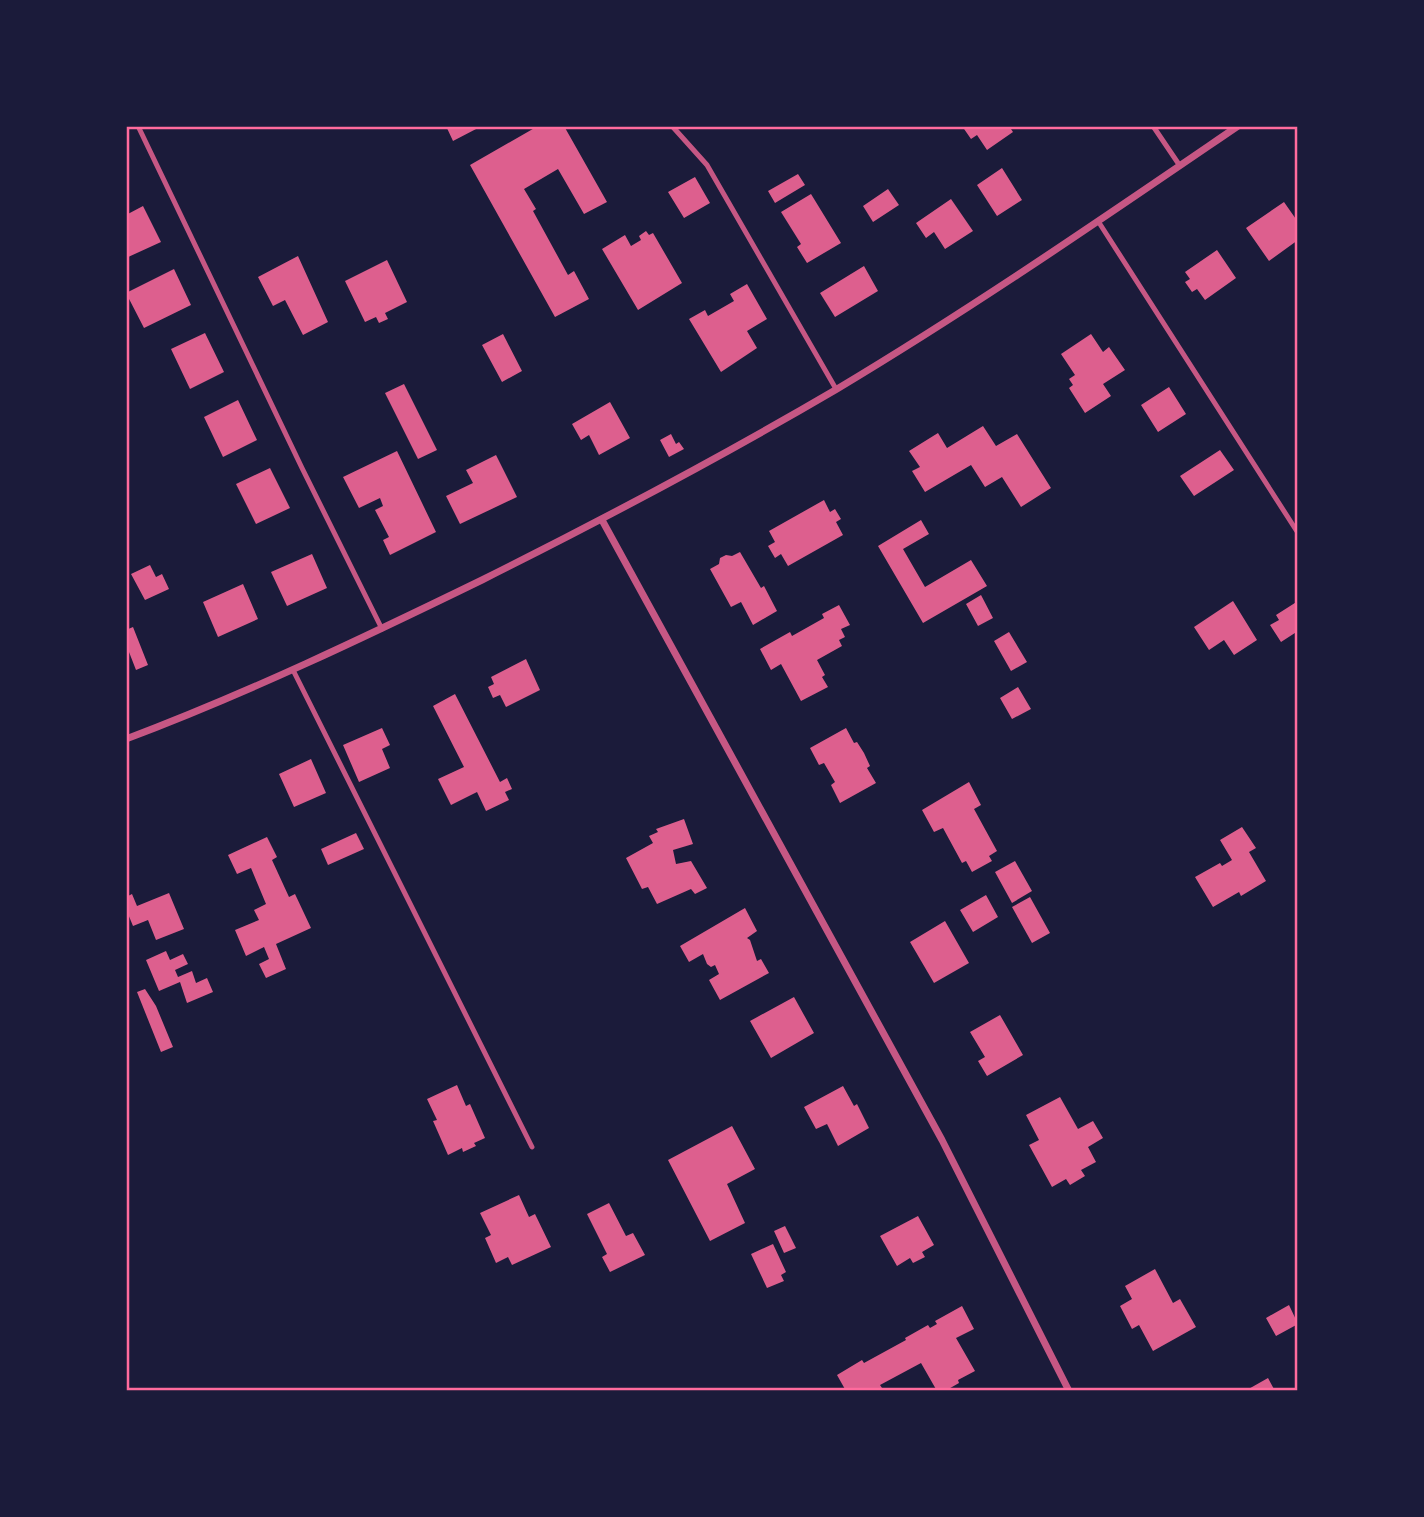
<svg xmlns="http://www.w3.org/2000/svg" width="1424" height="1517" font-family="Inter,sans-serif">
  <style>
    .building { fill: #dd5f8e }
    .lines { fill: none; stroke-linecap: round; stroke-linejoin: round }
    .service { stroke: #c65784; stroke-width: 5 }
    .minor { stroke: #c65784; stroke-width: 7 }
    .neatline { fill: none; stroke: #ff6b9d; stroke-width: 2.5 }
  </style>
  <rect width="100%" height="100%" fill="#1b1b3a"/>
  <path class="building" d="M446,126H477L478,128L453,141Z
    M538,126H564L607,202L584,214L558,169L524,189L536,209L533,211L568,275L574,271L589,299L555,317L470,165Z
    M962,126H1009L1013,132L987,150L977,135L971,139Z
    M1002,168L1022,200L997,216L977,185Z
    M798,174L805,185L775,203L768,191Z
    M695,177L710,203L684,218L668,192Z
    M888,189L899,205L873,222L863,206Z
    M811,194L841,243L807,263L797,247L801,244L781,212Z
    M951,199L973,231L945,249L934,232L926,238L916,223Z
    M1284,202L1298,222V240L1269,261L1246,228Z
    M143,206L161,242L126,258V215Z
    M646,231L649,235L653,233L682,283L638,310L602,249L625,235L631,246L641,240L639,236Z
    M1217,250L1236,278L1205,300L1197,289L1192,292L1185,282L1190,279L1185,272Z
    M298,256L328,322L303,335L285,300L273,306L258,277Z
    M387,260L407,302L385,313L388,319L379,323L376,317L365,322L345,281Z
    M864,266L878,291L835,317L820,293Z
    M174,269L191,305L144,328L126,293Z
    M747,284L767,319L747,331L757,348L721,372L689,319L705,310L708,316L734,301L730,294Z
    M205,333L224,372L190,389L171,349Z
    M503,334L522,371L502,382L482,345Z
    M1091,334L1103,352L1109,347L1125,370L1103,384L1111,396L1085,413L1069,388L1073,385L1069,379L1075,375L1061,354Z
    M404,384L437,450L418,459L385,393Z
    M1169,387L1186,414L1158,432L1141,405Z
    M238,400L257,440L223,457L204,417Z
    M610,402L630,438L599,455L589,435L581,440L572,424Z
    M983,426L996,446L1017,434L1051,488L1021,507L1002,477L985,487L971,465L925,492L912,471L920,467L909,451L938,433L947,448Z
    M671,434L676,444L679,442L684,449L669,457L660,440Z
    M1220,450L1234,470L1194,496L1180,476Z
    M397,451L436,532L390,555L383,540L389,537L375,510L383,506L380,498L359,508L343,477Z
    M496,455L517,497L460,524L446,496L473,483L466,470Z
    M270,468L290,508L256,524L236,484Z
    M824,500L830,512L835,509L841,519L836,522L843,535L788,566L781,554L775,558L768,546L775,542L769,531Z
    M921,520L929,534L903,549L925,587L971,560L987,586L923,623L878,546Z
    M740,552L761,588L764,586L777,611L753,625L741,602L731,607L710,569L719,564L720,558L726,555L732,556Z
    M312,554L327,588L287,606L271,572Z
    M150,565L156,577L162,574L169,589L145,600L131,574Z
    M243,584L258,619L218,637L203,602Z
    M981,595L993,618L978,626L966,604Z
    M1233,601L1257,640L1234,655L1224,640L1209,650L1194,627Z
    M1298,601V631L1281,642L1270,625L1279,620L1276,615Z
    M839,605L850,625L841,629L845,637L839,640L842,646L817,660L825,675L822,677L828,687L801,701L781,664L771,670L760,649L790,632L792,636L824,618L822,614Z
    M133,627L148,665L136,670L129,652L126,653V630Z
    M1009,632L1027,662L1011,671L994,641Z
    M526,659L540,690L506,707L500,695L493,698L488,687L494,684L491,677Z
    M1018,687L1031,709L1012,719L1000,698Z
    M455,694L500,782L507,778L512,789L505,792L509,800L486,811L477,792L451,805L438,779L464,767L433,706Z
    M382,728L390,745L382,749L390,768L359,782L343,745Z
    M846,728L854,743L857,742L864,753L870,766L867,768L876,783L840,803L831,785L835,782L824,763L819,765L810,748Z
    M311,759L326,793L294,807L279,774Z
    M969,782L981,805L974,809L997,851L989,856L992,861L972,872L966,861L962,863L943,828L934,832L922,810Z
    M684,819L693,844L673,850L676,864L691,861L707,888L695,894L691,889L657,904L648,887L642,889L626,858L653,843L649,836L658,832L656,829Z
    M1242,827L1256,848L1249,852L1266,881L1241,896L1239,892L1213,907L1195,877L1220,863L1222,866L1232,860L1220,840Z
    M356,833L364,849L328,865L321,849Z
    M267,837L277,857L272,860L289,897L295,894L311,928L276,944L286,969L266,978L259,964L269,959L264,947L246,956L235,930L259,920L254,910L266,904L251,868L237,874L228,855Z
    M1015,861L1032,891L1012,903L995,872Z
    M169,893L184,929L156,940L148,920L133,926L126,909V897L132,894L137,906Z
    M986,895L998,917L973,932L960,910Z
    M1030,897L1050,933L1032,943L1012,907Z
    M745,908L757,931L747,938L750,940L757,961L761,959L769,973L720,1000L709,980L719,974L715,965L711,967L707,964L703,954L689,962L680,946Z
    M945,921L969,963L934,983L910,942Z
    M166,951L170,960L183,954L188,964L175,970L178,977L192,971L196,983L207,978L213,992L187,1003L180,982L159,991L146,960Z
    M145,989L156,1006L173,1047L161,1052L137,992Z
    M794,997L814,1033L771,1058L750,1021Z
    M1000,1015L1023,1055L987,1076L978,1061L985,1057L970,1032Z
    M457,1085L466,1106L470,1104L485,1138L474,1143L476,1146L463,1152L462,1148L448,1155L433,1121L437,1120L427,1099Z
    M843,1086L854,1106L857,1104L869,1128L838,1146L827,1124L816,1129L804,1107Z
    M1060,1097L1078,1129L1093,1121L1103,1138L1088,1147L1096,1162L1081,1170L1085,1176L1070,1185L1066,1179L1052,1187L1029,1145L1039,1140L1026,1115Z
    M732,1126L755,1169L727,1184L745,1223L710,1241L668,1160Z
    M519,1195L529,1217L535,1214L551,1247L512,1265L508,1257L496,1263L485,1238L491,1235L480,1213Z
    M609,1203L626,1236L633,1233L645,1255L610,1272L602,1257L607,1254L587,1214Z
    M918,1216L934,1245L922,1252L925,1257L913,1263L910,1258L897,1266L880,1236Z
    M785,1226L796,1248L784,1253L774,1231Z
    M773,1244L786,1272L781,1275L784,1281L767,1288L751,1254Z
    M1155,1269L1173,1303L1180,1299L1196,1327L1153,1351L1139,1325L1132,1329L1120,1306L1132,1299L1125,1286Z
    M1289,1305L1298,1324L1276,1336L1266,1318Z
    M962,1306L974,1329L956,1338L975,1371L958,1380L959,1383L945,1391H937L921,1363L880,1385L884,1391H846L837,1375L862,1360L864,1363L906,1340L905,1338L928,1325L930,1328L937,1324L935,1321Z
    M1268,1378L1275,1391H1245Z"/>
  <g class="lines">
    <path class="service" d="M138,126L302,468L382,629
      M672,126L707,165L836,389
      M1153,126L1180,166
      M1098,221L1298,533
      M293,670L532,1147"/>
    <path class="minor" d="M602,520L942,1140L1069,1391
      M126,739C248,693 365,637 482,580C602,520 721,457 837,389C974,307 1106,216 1238,126"/>
  </g>
  <rect width="1424" height="1517" fill="none" stroke="#1b1b3a" stroke-width="256"/>
  <rect x="128" y="128" width="1168" height="1261" class="neatline"/>
</svg>
